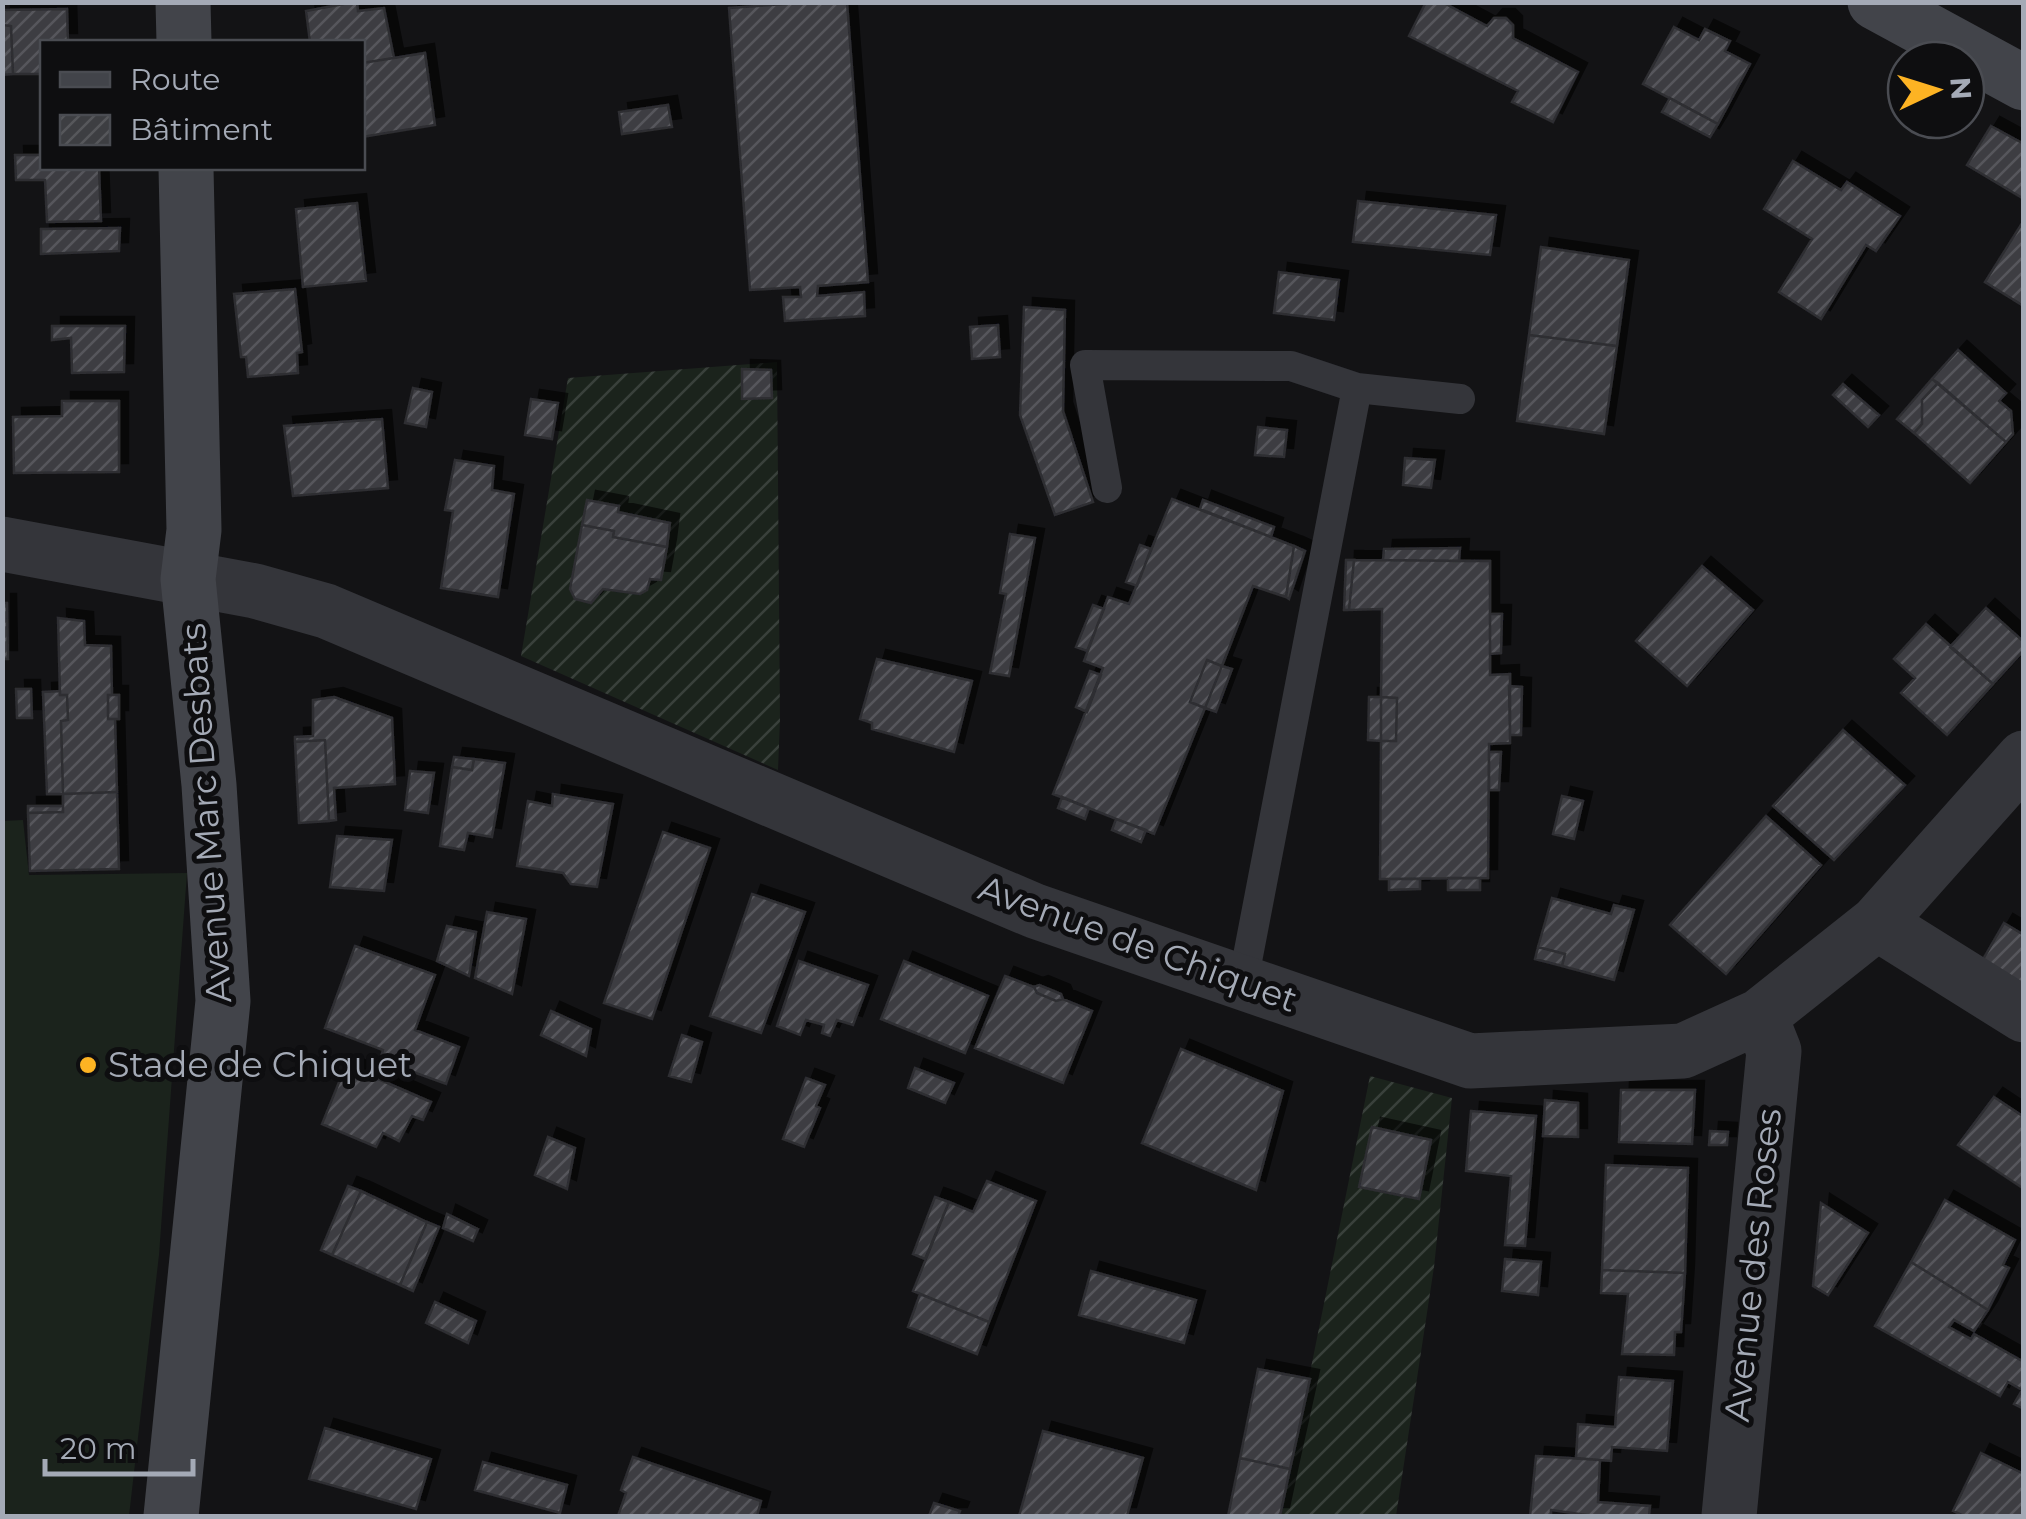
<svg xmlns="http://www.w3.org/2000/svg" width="2026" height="1519" font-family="Montserrat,sans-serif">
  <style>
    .grass { fill: #1b231c }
    .garden { fill: url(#garden-furrows) }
    .building { fill: url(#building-hatch); stroke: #2d2d31; stroke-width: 2.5; filter: url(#shadow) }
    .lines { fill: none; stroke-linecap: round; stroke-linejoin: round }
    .lane { stroke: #34353a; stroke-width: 30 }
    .street { stroke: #34353a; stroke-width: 55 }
    .secondary { stroke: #42444a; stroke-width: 55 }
    .poi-dot { fill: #fdb323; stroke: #0e0e10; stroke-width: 4 }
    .labels { text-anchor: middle; stroke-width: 10; stroke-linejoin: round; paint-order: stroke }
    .street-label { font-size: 35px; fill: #a4aab6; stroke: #0e0e10 }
    .poi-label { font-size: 35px; fill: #a4aab6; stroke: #0e0e10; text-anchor: start }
  </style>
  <defs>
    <pattern id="garden-furrows" width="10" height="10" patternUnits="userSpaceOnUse" patternTransform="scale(2.5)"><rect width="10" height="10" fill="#1b231c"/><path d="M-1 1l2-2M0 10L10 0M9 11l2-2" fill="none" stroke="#39403b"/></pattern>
    <pattern id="building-hatch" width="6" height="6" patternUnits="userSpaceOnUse" patternTransform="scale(2.5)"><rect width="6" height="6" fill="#3d3e42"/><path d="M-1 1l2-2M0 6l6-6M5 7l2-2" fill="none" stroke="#56575b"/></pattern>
    <filter id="shadow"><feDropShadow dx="9" dy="-9" stdDeviation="0" flood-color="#0009"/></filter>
  </defs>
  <rect width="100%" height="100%" fill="#131315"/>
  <path class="grass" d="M23,820L29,875L187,873L159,1255L129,1516H3L2,821Z"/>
  <path class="garden" d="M777,362L780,720L778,770L521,656L568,378Z
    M1370,1076L1452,1098L1434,1267L1396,1516H1281Z"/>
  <path class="building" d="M354,2H357L358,11L384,8L394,58L362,63V42H310L306,11Z
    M813,2H847L868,282L818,286L817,296L864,292L865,316L785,321L783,297H801L800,287L750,290L729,8Z
    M1426,2H1442L1487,26L1494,18H1506L1513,25V38L1578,72L1553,122L1512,102L1518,91L1409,36Z
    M67,9L68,42H42V74H13L11,26L2,25V10Z
    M2,25L11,26L13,74L2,75Z
    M1674,27L1699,40L1705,29L1730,41L1725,51L1750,64L1718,124L1643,84Z
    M425,53L435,125L362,137V63Z
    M1670,98L1718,124L1710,137L1662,112Z
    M668,105L672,127L622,134L619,112Z
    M1991,126L2024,144V199L1967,165Z
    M15,155H42V168H99L101,221L47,222L45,180H16Z
    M1793,161L1841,190L1847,182L1900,216L1876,251L1866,245L1821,319L1779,292L1812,239L1764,209Z
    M1358,201L1496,215L1490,255L1353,242Z
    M357,203L366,281L303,287L296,209Z
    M2024,220V302L2022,305L1985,282Z
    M120,228L119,251L41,254V229Z
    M1541,247L1629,260L1617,346L1529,335Z
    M1279,272L1339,280L1334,320L1274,313Z
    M295,289L302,352L297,353L298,373L248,377L246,357H241L234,294Z
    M1024,307L1065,310L1063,411L1093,502L1055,515L1020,415Z
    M998,325L1000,357L972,359L970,327Z
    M52,326H125L124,372L72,373L71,338L52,340Z
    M1529,335L1617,346L1604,434L1517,421Z
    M1958,350L2006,393L1999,401L2011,411L2013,434L2006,442L1932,379Z
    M742,369L771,370L772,398L742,399Z
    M1932,379L1938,383L1922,400V424L1914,433L1897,419Z
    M1938,383L2006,442L1970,483L1914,433L1922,424V400Z
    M1843,384L1879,415L1868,427L1833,395Z
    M413,388L432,392L426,427L405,423Z
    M531,399L558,403L552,439L525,435Z
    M62,401H119V472L14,473L13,417L62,416Z
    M382,419L388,488L293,496L284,426Z
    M1258,427L1287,430L1284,457L1255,455Z
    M1405,458L1435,460L1431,488L1403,485Z
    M455,460L494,466L492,490L514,494L498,597L441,588L453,511L445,510Z
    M1172,499L1294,546L1286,597L1253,586L1222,666L1207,660L1190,702L1205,708L1154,834L1053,794L1103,668L1084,661L1108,597L1129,604Z
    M587,500L619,506L618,512L670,523L667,547L613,537L614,531L582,525Z
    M1203,500L1274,527L1271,537L1200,509Z
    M582,525L614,531L613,537L667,547L661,580L650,579L647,590L640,594L603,589L591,603L575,599L570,589Z
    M1010,534L1035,538L1009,676L990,673L1006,594L1000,593Z
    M1140,545L1151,549L1137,586L1126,582Z
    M1294,546L1305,551L1289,599L1286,597Z
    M1460,548L1459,561L1383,560L1384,549Z
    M1346,560H1354L1349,610H1344Z
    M1354,560L1490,561V675L1510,674V743L1489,744L1488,878L1380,879L1381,741H1396L1397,698L1381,697L1382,609L1349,610Z
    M1702,566L1753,610L1687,686L1636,641Z
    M2,603H7L8,659H2Z
    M1093,605L1104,609L1087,651L1076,647Z
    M1986,608L2024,642V650L1993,684L1950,647Z
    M1490,614H1502L1501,653L1490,654Z
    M58,618L84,621L85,645L111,646L112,695H108V719H115L117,792L63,794L61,721L68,720L67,695H60Z
    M1926,624L1993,684L1947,735L1901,693L1915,678L1894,659Z
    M877,659L972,681L954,752L872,729V723L860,719Z
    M1207,660L1222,666L1205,708L1190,702Z
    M1222,666L1232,669L1216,712L1205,708Z
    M1090,671L1101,675L1087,712L1076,707Z
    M1509,686L1522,687L1521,735H1510Z
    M16,689H31L32,718H17Z
    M60,691V695H67L68,720L61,721L63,794H47L43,692Z
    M108,695H119V719H108Z
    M334,697L392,718L395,784L334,788L336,820L329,821L325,740L295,742V737L313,736V700Z
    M1369,697H1381V741L1368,740Z
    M1381,697L1397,698L1396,741H1381Z
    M1843,730L1905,785L1834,860L1773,806Z
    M325,740L329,821L299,823L295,742Z
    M1489,752H1501L1499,790H1489Z
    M454,757L474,759L472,770L452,767Z
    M474,759L505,763L492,837L468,833L464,850L440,846L452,767L472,770Z
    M410,771L434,773L428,813L405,810Z
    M117,792L119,869L30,871L28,813L63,812V794Z
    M553,794L613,804L597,887L571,884L563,873L517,866L528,801L552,806Z
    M1562,796L1583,801L1574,839L1553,834Z
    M1062,797L1089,808L1085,819L1058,808Z
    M28,806H63V812L28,813Z
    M1766,816L1821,865L1726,974L1670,925Z
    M1116,819L1146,830L1141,842L1112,830Z
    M663,832L710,848L652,1019L604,1003Z
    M337,836L392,840L384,891L330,887Z
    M1448,878H1480V890H1448Z
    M1389,879H1420V889L1389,890Z
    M752,894L805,912L761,1033L710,1016Z
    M1552,898L1611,914L1614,905L1634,910L1614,980L1562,966L1565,954L1538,947Z
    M487,912L526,919L512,994L475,978Z
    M2004,923L2024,935V985L1982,961Z
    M447,926L476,932L469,976L437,961Z
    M355,946L435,975L415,1030L459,1047L446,1084L380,1060L383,1050L325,1028Z
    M1538,947L1565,954L1562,966L1535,959Z
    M799,961L868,985L853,1025L837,1020L830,1036L822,1033L824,1025L806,1020L800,1035L777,1026Z
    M904,961L988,996L965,1053L881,1019Z
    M1005,976L1034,987L1037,993L1056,1001L1063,999L1092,1011L1063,1083L975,1048Z
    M1039,985L1061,994L1063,999L1056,1001L1037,993L1034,987Z
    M551,1011L591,1029L586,1056L541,1035Z
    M682,1035L702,1042L691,1082L669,1076Z
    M1181,1049L1283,1091L1256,1190L1142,1143Z
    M346,1065L431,1102L423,1120L412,1116L399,1141L383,1133L376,1147L322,1124Z
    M915,1068L954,1083L945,1103L908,1088Z
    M806,1078L825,1085L816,1106L820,1108L804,1147L783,1139Z
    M1621,1090H1695L1692,1144L1619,1142Z
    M1994,1097L2024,1117V1189L1958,1145Z
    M1545,1100L1578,1103V1137L1543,1136Z
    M1471,1111L1536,1116L1525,1246L1505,1245L1511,1176L1466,1171Z
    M1372,1127L1431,1140L1419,1199L1359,1187Z
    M1710,1131L1728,1132L1727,1145H1709Z
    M548,1137L575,1148L567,1189L535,1175Z
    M1606,1165L1688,1168L1685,1273L1602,1270Z
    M987,1181L1036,1201L989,1322L913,1291L949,1202L973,1212Z
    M348,1186L361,1191L332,1255L321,1250Z
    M361,1191L427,1222L400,1285L332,1255Z
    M935,1197L949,1202L925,1259L913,1254Z
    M1945,1200L2015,1240L2003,1265L2009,1268L1988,1310L1911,1262Z
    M1821,1203L1868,1233L1828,1295L1813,1286Z
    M447,1214L478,1229L473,1241L443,1228Z
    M427,1222L439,1227L413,1291L400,1285Z
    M1505,1259L1541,1262L1538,1295L1502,1291Z
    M1911,1262L1988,1310L1974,1331L1954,1320L1949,1327L1971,1339L1974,1334L2024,1362V1409L2014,1404L2022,1390L2008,1382L2000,1396L1875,1326Z
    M1602,1270L1685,1273L1681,1332H1675L1674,1355L1622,1354L1628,1294L1601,1293Z
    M1091,1271L1196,1300L1184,1343L1079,1315Z
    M920,1294L989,1322L977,1354L908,1327Z
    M435,1302L476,1321L468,1343L426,1323Z
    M1258,1369L1310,1379L1290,1469L1240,1458Z
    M1619,1377L1673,1381L1667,1451L1612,1447L1611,1461L1576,1458L1578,1424L1615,1427Z
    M325,1428L431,1459L416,1509L309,1479Z
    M1043,1431L1143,1458L1127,1516H1019Z
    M1981,1453L2024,1474V1516H1964L1953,1511Z
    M1536,1456L1600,1460L1598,1502L1650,1506L1649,1516H1593L1551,1510V1516H1530Z
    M633,1457L761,1501L757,1516H618L626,1493L621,1490Z
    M1240,1458L1290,1469L1280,1516H1228Z
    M483,1462L567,1485L560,1513L475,1490Z
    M934,1503L960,1511L958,1516H929Z"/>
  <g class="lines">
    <path class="lane" d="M1357,388L1460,399
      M1107,488L1085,365L1291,366L1357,388L1243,982"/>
    <path class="street" d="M2,544L255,591L326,611L1035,911L1470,1061L1683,1051L1760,1016L1877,923L2024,758
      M1877,923L2024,1015
      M1729,1516L1774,1051L1760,1016"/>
    <path class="secondary" d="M183,2L184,42
      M1875,2L2024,83
      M171,1516L223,1001L209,785L188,579L194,530L186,168"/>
  </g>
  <circle class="poi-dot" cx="88" cy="1065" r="10"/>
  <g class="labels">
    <g class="street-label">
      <text transform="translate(206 813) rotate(-94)" y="12">Avenue Marc Desbats</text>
      <text transform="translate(1138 944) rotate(20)" y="12">Avenue de Chiquet</text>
      <text transform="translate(1753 1265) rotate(-84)" y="12">Avenue des Roses</text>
    </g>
    <g class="poi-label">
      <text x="108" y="1077">Stade de Chiquet</text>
    </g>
  </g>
  <rect width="2026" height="1519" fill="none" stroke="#a4aab6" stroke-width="10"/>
  <rect x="40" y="40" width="325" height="130" fill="#0e0e10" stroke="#4a4c52" stroke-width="2.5"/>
  <rect x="60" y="72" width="50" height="15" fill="#42444a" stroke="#4a4c52" stroke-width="2.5"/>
  <text x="130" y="90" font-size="30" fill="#a4aab6">Route</text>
  <rect x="60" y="115" width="50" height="30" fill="url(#building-hatch)" stroke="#4a4c52" stroke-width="2.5"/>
  <text x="130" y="140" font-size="30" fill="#a4aab6">Bâtiment</text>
  <g transform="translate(1936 90) rotate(86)"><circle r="48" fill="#0e0e10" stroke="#4a4c52" stroke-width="2.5"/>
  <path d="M0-8L18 38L0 25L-18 38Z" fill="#fdb323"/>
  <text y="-15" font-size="28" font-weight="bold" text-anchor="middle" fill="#a4aab6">N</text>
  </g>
  <path d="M45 1459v15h148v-15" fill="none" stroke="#a4aab6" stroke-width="5"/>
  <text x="60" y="1459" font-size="30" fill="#a4aab6" stroke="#0e0e10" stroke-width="8" paint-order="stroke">20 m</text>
</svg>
